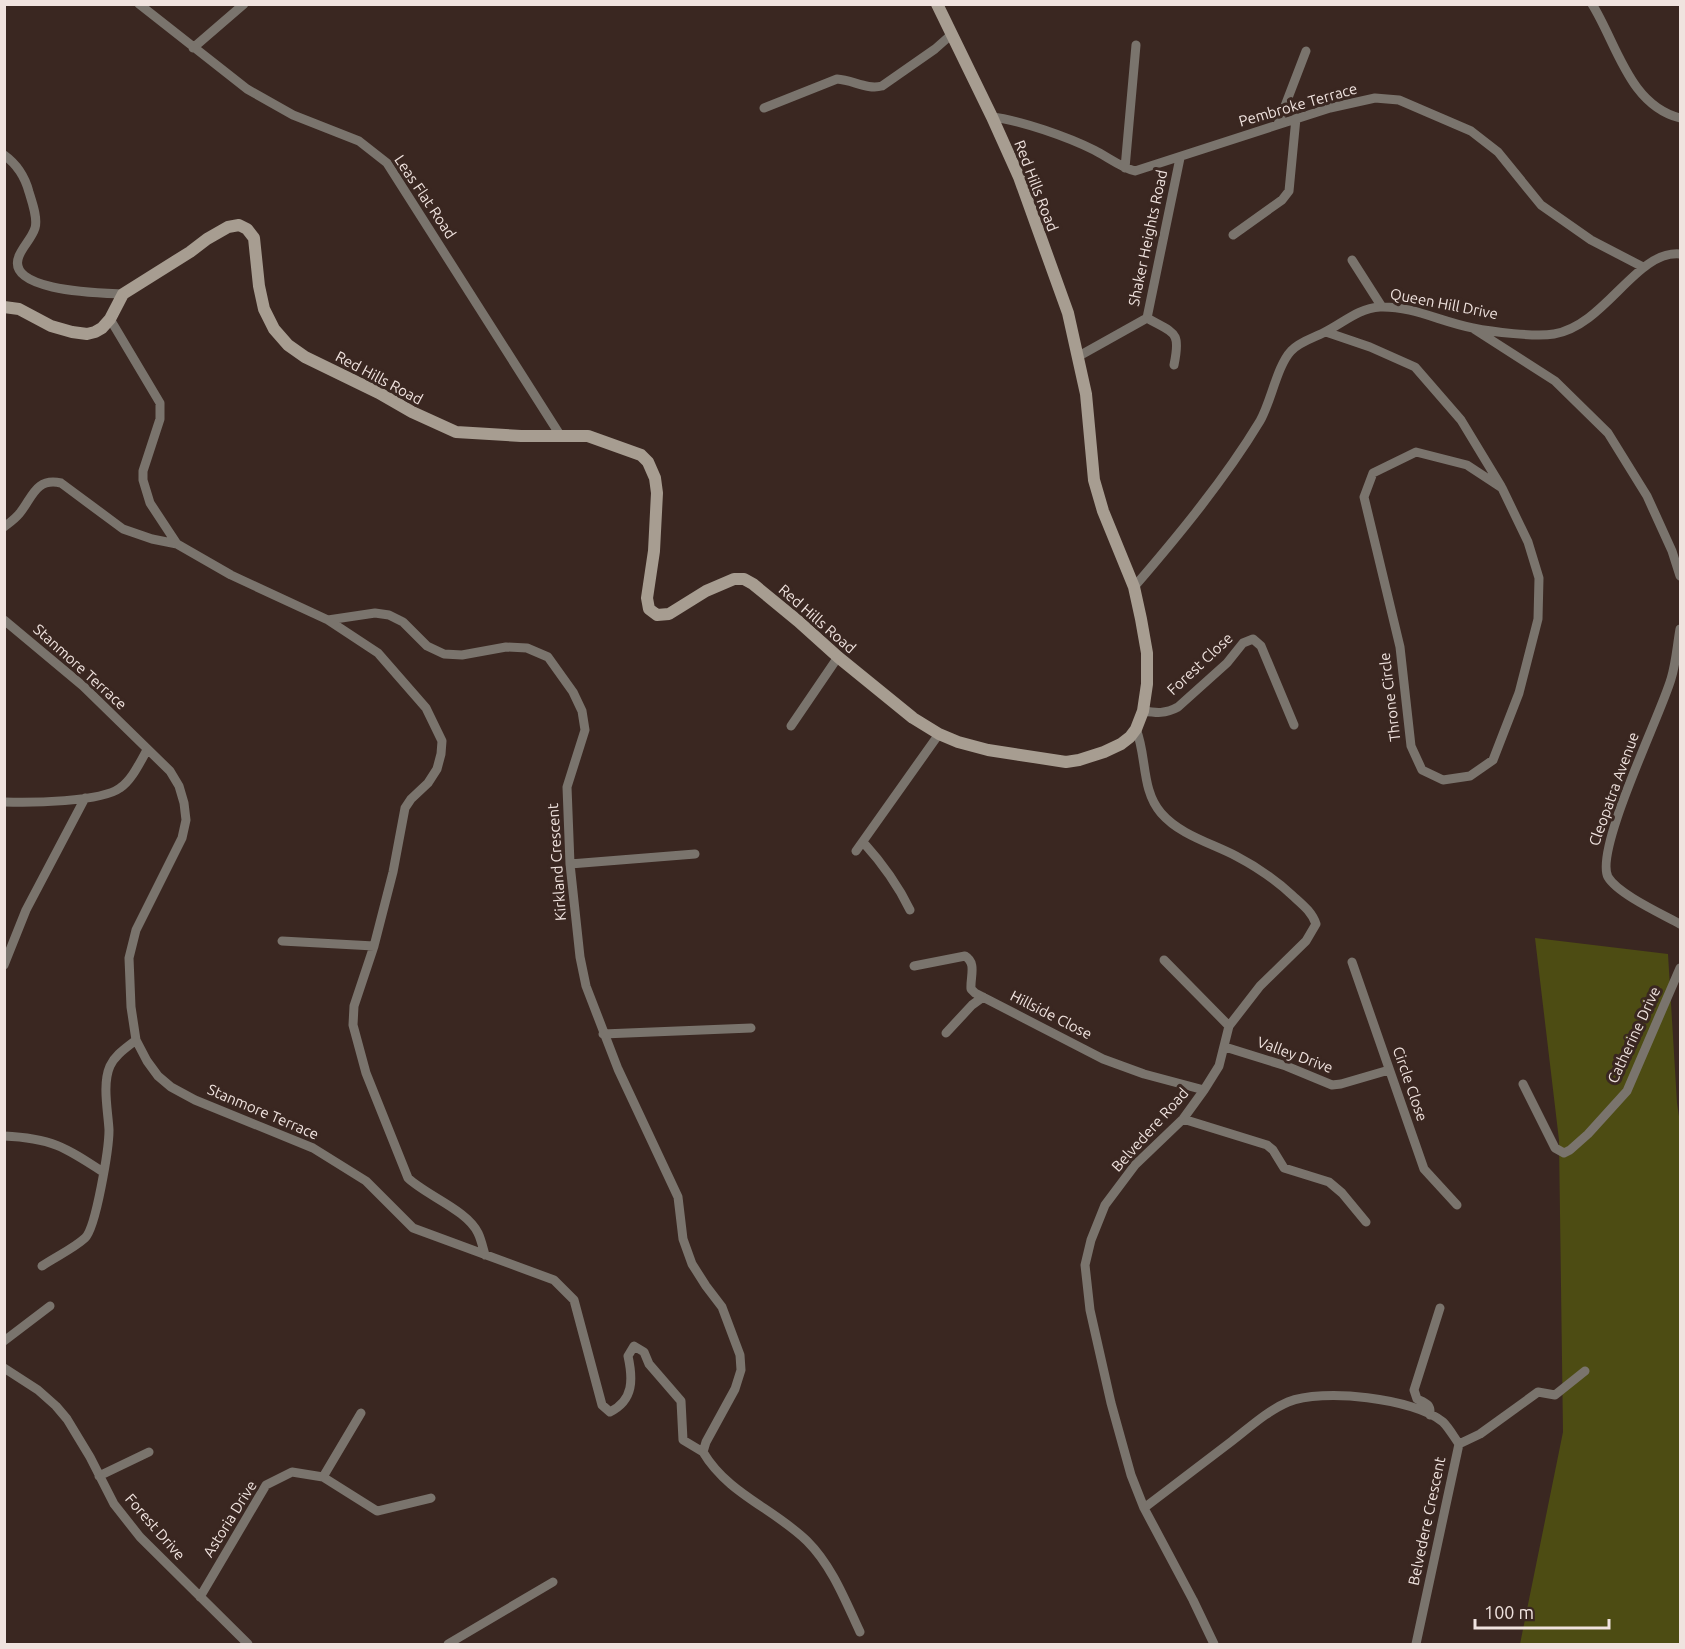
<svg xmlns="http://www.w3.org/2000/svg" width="1685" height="1649" font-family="Ubuntu,sans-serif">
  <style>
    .green { fill: #4d4c13 }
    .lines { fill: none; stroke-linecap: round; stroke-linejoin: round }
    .street { stroke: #7a746d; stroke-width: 9 }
    .secondary { stroke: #a79d91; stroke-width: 12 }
    .labels { text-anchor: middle; stroke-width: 6; stroke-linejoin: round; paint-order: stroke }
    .street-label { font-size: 15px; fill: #f0e3df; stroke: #3a2721 }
  </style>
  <rect width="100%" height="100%" fill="#3a2721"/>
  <path class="green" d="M1535,938L1668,954L1677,1103L1680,1123V1644H1520L1563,1432L1559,1140Z"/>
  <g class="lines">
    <path class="street" d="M139,4L247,89L293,115L359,141L387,163L560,435
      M1592,4C1617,44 1629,105 1680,118
      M193,48L244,4
      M764,108L837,79C853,80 867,90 882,86L935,49L952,34
      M992,117C1020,120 1068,137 1094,150C1108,157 1120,167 1135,171L1330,108L1375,98L1399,100L1471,131L1498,152L1541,205L1591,240L1643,267
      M1278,124L1306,51
      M4,155C18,165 25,177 29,192C32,202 38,218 35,228C32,238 23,246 19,256C4,292 103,293 123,294
      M1125,168L1136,45
      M1233,235L1282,200L1289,191L1296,118
      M1352,260L1382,307
      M1147,318C1175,334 1181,331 1174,365
      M110,319L160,403V419L143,471V480L150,503L177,544L231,575L328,620L378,653L426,708L442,741L441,754L437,769L428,783L411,799L405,808L393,872L374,946L354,1006L353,1025L366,1073L408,1178C427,1196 467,1210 478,1233C481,1239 483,1248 485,1255
      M1474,329L1555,381L1608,433L1647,496L1672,551L1680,576
      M1326,332L1370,347L1415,367L1461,420L1501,486
      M1079,356L1147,318L1180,158
      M1416,452L1467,465L1502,488L1528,542L1539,578L1538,619L1519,693L1493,760L1470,776L1443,780L1422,770L1411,746L1400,647L1364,497L1373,473Z
      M4,527C9,523 15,519 19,514C32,499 35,477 61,483L123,529L152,539L177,544
      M1134,587C1178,536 1225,479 1260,421C1271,402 1277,366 1291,351C1299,342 1313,338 1323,333C1342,324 1358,308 1380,307C1413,306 1441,322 1473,328C1492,332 1535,337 1554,334C1606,325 1636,250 1680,254
      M4,620L83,686L170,771L179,786L184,803L186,820L182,838L136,930L129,958L131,1007L136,1040L147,1061L158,1076L171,1087L195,1100L313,1148L366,1181L413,1228L554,1280L574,1300L602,1405L610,1412C634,1400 633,1379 628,1356L634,1346L644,1352L649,1364L681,1401L683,1440L703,1452
      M328,620L375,613L389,615L403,622L427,646L444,654L462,655L506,647L527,648L548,657L573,692L582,711L585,730L567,787L570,864L580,957L586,986L618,1069L678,1197L683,1239L692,1264L706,1286L722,1307L740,1355L741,1370L735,1389L706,1442L703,1452C728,1494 773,1508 807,1541C832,1566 845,1600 860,1632
      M1680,629C1677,646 1676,663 1671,679C1661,714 1594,850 1608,877C1618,894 1662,914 1680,924
      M1143,711C1157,713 1165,714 1178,707L1227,663L1243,643L1253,639L1261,646L1294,725
      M791,726L838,657
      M1136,729C1147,756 1141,790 1161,813C1180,835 1211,843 1236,856C1257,867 1276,880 1293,896C1303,905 1312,912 1316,924L1306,941L1260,986L1229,1026L1219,1066L1204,1090L1183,1119L1135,1165L1105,1205L1091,1240L1085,1265L1090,1310L1111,1403L1131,1475L1144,1508L1193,1600L1214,1644
      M4,802C30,803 101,802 120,788C132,780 140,762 147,750
      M863,842C882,863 898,885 910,910
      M856,851L939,734
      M570,864L695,854
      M282,941L374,946
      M1164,960L1229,1026
      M1352,962L1424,1169L1457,1205
      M4,965L26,910L85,798
      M914,966L965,956C977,963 970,977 971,989L975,993L1103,1059L1144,1074L1204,1090
      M946,1033L972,1005L983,997
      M603,1034L751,1028
      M1225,1047L1286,1066L1332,1085L1341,1084L1389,1070
      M1523,1084L1555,1148L1564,1153L1570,1150L1588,1134L1627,1091L1680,968
      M1183,1119L1267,1145L1273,1150L1284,1168L1329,1182L1342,1193L1366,1222
      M4,1136C51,1138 65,1147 103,1172
      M42,1266C55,1257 73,1249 85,1238C96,1228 109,1148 109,1130C108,1111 102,1084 110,1066C115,1055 126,1048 136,1040
      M4,1341L50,1306
      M4,1368L38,1390L56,1406L67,1419L90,1457L114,1504L140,1537L248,1644
      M1430,1415C1431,1404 1426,1403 1417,1399L1414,1390L1440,1308
      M1459,1444L1480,1434L1538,1392L1555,1395L1585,1371
      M99,1476L149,1452
      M323,1477L361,1413
      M1144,1508C1173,1486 1202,1464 1232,1441C1249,1428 1267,1411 1288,1402C1322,1388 1414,1398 1443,1422C1449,1428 1454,1437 1459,1444L1416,1644
      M200,1597L266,1485L292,1472L323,1477L377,1511L431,1498
      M448,1644L553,1582"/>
    <path class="secondary" d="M4,307L19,309L51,326L72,332L87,334L95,332L102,328L110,319L123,294L190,252L207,239L228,227L239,225L247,229L254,238L259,286L264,309L274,329L288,345L305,357L379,393L412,412L456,432L521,436H588L641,455L648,462L655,478L657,493L654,551L647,598L649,609L657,615L669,614L706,591L734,579H744L753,584L798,621L838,657L913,718L939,734L958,742L988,750L1066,762L1079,760L1104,752L1121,744L1130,737L1136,729L1143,711L1147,684V653L1141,619L1134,587L1103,511L1094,480L1086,394L1068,313L1019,177L992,117L937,4"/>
  </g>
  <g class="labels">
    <g class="street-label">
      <text transform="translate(1298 105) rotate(-16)" y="5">Pembroke Terrace</text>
      <text transform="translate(1036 186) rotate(69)" y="5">Red Hills Road</text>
      <text transform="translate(425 197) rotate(56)" y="5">Leas Flat Road</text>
      <text transform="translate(1148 238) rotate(-78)" y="5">Shaker Heights Road</text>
      <text transform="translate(1444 304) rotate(11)" y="5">Queen Hill Drive</text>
      <text transform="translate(379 378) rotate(28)" y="5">Red Hills Road</text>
      <text transform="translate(817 619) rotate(41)" y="5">Red Hills Road</text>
      <text transform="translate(1200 664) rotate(-43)" y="5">Forest Close</text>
      <text transform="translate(80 667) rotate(42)" y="5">Stanmore Terrace</text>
      <text transform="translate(1390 697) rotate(-97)" y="5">Throne Circle</text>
      <text transform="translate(1614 789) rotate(-70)" y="5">Cleopatra Avenue</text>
      <text transform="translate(557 862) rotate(-94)" y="5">Kirkland Crescent</text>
      <text transform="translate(1051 1015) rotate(27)" y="5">Hillside Close</text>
      <text transform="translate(1634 1035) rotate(-65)" y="5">Catherine Drive</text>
      <text transform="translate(1295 1055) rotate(20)" y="5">Valley Drive</text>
      <text transform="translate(1410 1084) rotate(71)" y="5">Circle Close</text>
      <text transform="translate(263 1112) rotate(23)" y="5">Stanmore Terrace</text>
      <text transform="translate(1150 1130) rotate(-48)" y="5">Belvedere Road</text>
      <text transform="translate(230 1519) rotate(-58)" y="5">Astoria Drive</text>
      <text transform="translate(1427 1521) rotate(-78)" y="5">Belvedere Crescent</text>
      <text transform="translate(155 1527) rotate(49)" y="5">Forest Drive</text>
    </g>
  </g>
  <rect width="1685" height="1649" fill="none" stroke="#f0e3df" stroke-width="12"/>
  <path d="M1475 1619v9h134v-9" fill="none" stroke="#f0e3df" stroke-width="3"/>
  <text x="1484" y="1619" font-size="18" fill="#f0e3df" stroke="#3a2721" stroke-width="4.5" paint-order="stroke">100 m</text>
</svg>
